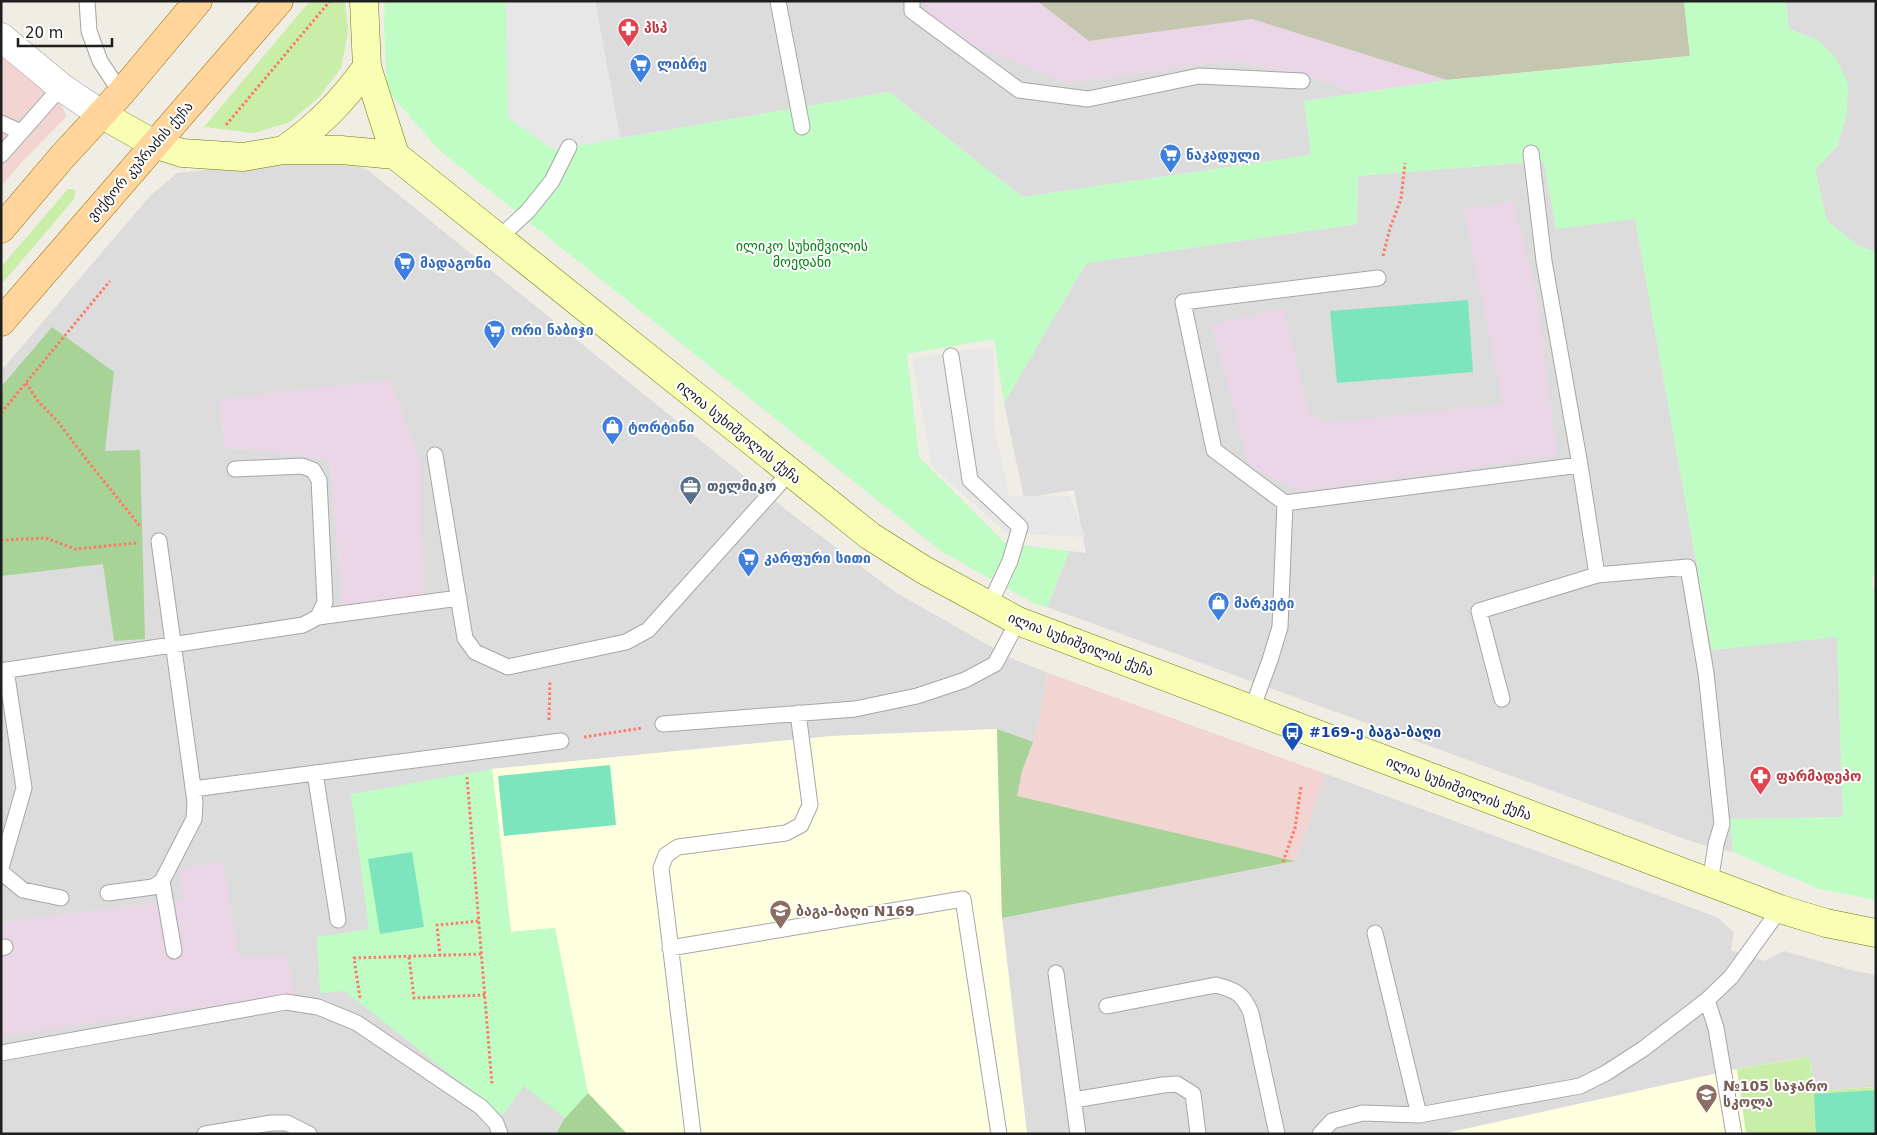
<svg xmlns="http://www.w3.org/2000/svg" width="1877" height="1135" font-family="'DejaVu Sans','Noto Sans Georgian',sans-serif">
  <style>
    .residential { fill: #dddcdc; fill-rule: evenodd }
    .commercial { fill: #f2d4d3 }
    .industrial { fill: #ead6e6 }
    .education { fill: #feffdf }
    .construction { fill: #c5c6af }
    .grass { fill: #c9eea7 }
    .forest { fill: #a7d396 }
    .park { fill: #bffdc5 }
    .pitch { fill: #7de5be }
    .parking { fill: #e7e7e7 }
    .lines { fill: none; stroke-linecap: round; stroke-linejoin: round }
    .lane-casing { stroke: #a6a6a6; stroke-width: 17 }
    .street-casing { stroke: #a6a6a6; stroke-width: 29 }
    .secondary-casing { stroke: #6c7c00; stroke-width: 29 }
    .primary-casing { stroke: #9a6900; stroke-width: 29 }
    .path { stroke: #ff7967; stroke-width: 3; stroke-dasharray: 2.5 2.5; stroke-linecap: butt }
    .lane { stroke: #fff; stroke-width: 15 }
    .street { stroke: #fff; stroke-width: 28 }
    .secondary { stroke: #f9feb5; stroke-width: 28 }
    .primary { stroke: #ffd59b; stroke-width: 28 }
    .labels { text-anchor: middle; stroke-width: 4; stroke-linejoin: round; paint-order: stroke }
    .health-label { font-size: 14px; font-weight: bold; fill: #be3a42; stroke: #fff; text-anchor: start }
    .shop-label { font-size: 14px; font-weight: bold; fill: #366cbe; stroke: #fff; text-anchor: start }
    .street-label { font-size: 14px; fill: #1f1f1f; stroke: #fff }
    .park-label { font-size: 14px; fill: #048611; stroke: #fff }
    .service-label { font-size: 14px; font-weight: bold; fill: #4e5e75; stroke: #fff; text-anchor: start }
    .transit-label { font-size: 14px; font-weight: bold; fill: #164399; stroke: #fff; text-anchor: start }
    .education-label { font-size: 14px; font-weight: bold; fill: #785e54; stroke: #fff; text-anchor: start }
  </style>
  <rect width="100%" height="100%" fill="#f0ede4"/>
  <path class="residential" d="M595,1H924V12L1067,83L1226,61L1296,72L1358,93L1304,101L1312,155L1022,197L889,92L620,138Z
    M1786,1H1876V252L1858,246L1827,221L1815,170L1838,145L1818,40L1789,29Z
    M1544,161L1556,229L1635,218L1712,650L1837,636L1843,817L1730,819L1733,852L1696,843L1047,607L1069,551L1086,553L1074,490L1024,498L1004,403L1086,263L1357,224L1358,176Z
    M278,162H346L368,170L785,509L895,592L1013,659L1048,673L1036,736L1022,771L1295,861L1326,774L1717,917L1734,932L1731,950L1764,961L1784,951L1851,970L1876,975V1087L1815,1091L1809,1057L1737,1069L1442,1134H1027L1002,918L996,729L832,736L492,769L588,1093L627,1134H1V1037L22,1033L239,957L184,899L1,923V371L149,197L177,173ZM390,380L343,610L330,460L251,449L225,448L220,400Z"/>
  <path class="commercial" d="M1,55L57,97L67,116L22,162L1,187Z
    M1048,673L1326,774L1295,861L1017,796L1022,771L1036,736Z"/>
  <path class="industrial" d="M924,1H1037L1089,41L1252,19L1447,80L1358,93L1296,72L1226,61L1067,83L950,36L924,12Z
    M1513,201L1537,295L1557,456L1301,491L1276,481L1249,465L1211,324L1284,309L1309,414L1326,423L1503,404L1464,210Z
    M390,380L421,463L423,600L343,610L330,460L251,449L225,448L220,399Z
    M223,862L239,957L286,955L295,994L22,1033L1,1037V923L184,899L179,868Z"/>
  <path class="education" d="M997,729L1002,918L1027,1134H627L588,1093L555,928L511,932L492,769L832,736Z
    M1809,1057L1815,1091L1876,1087V1134H1442L1737,1069Z"/>
  <path class="construction" d="M1037,1H1684L1690,56L1447,80L1252,19L1089,41Z"/>
  <path class="grass" d="M310,1H345L348,32L341,68L320,96L290,122L254,133L204,127Z
    M68,189H73L76,191L74,199L1,285V267Z
    M1809,1057L1815,1091L1876,1087V1134H1746L1737,1069Z"/>
  <path class="forest" d="M52,327L114,372L105,451L140,450L145,639L114,641L103,564L1,576V387Z
    M997,729L1033,742L1022,771L1017,796L1295,861L1002,918Z
    M588,1093L627,1134H556L565,1118Z"/>
  <path class="park" d="M385,1H526L506,3L569,147L889,92L1022,197L1311,155L1304,101L1447,80L1690,56L1684,1H1786L1789,29L1818,40L1836,58L1848,84L1847,113L1838,145L1815,170L1827,221L1858,246L1876,252V561L1872,584L1876,595V900L1819,889L1733,852L1730,819L1843,817L1837,637L1712,650L1635,219L1556,229L1544,161L1358,176L1357,224L1086,263L1004,403L994,339L907,354L919,457L1005,543L1069,551L1047,607L1035,604L941,551L439,150L387,90L384,26Z
    M492,769L511,932L555,928L588,1093L565,1118L524,1086L502,1115L345,991L320,993L317,937L369,929L351,794Z"/>
  <path class="pitch" d="M1468,300L1473,372L1337,383L1330,311Z
    M610,765L616,825L504,836L498,776Z
    M412,852L424,927L380,934L368,859Z
    M1876,1090V1134H1816L1814,1094Z"/>
  <path class="parking" d="M526,1H595L620,138L554,150L508,118L506,3Z
    M993,347L994,426L1009,496H1070L1085,537L1006,533L932,466L912,358Z"/>
  <g class="lines">
    <defs>
      <path id="lane" d="M87,1L89,31L100,61L121,93
        M778,1L802,127
        M912,1V11L1019,90L1088,99L1199,76L1302,81
        M1,123L21,132
        M1,155L61,87
        M499,238L528,211L552,181L569,147
        M1378,278L1183,302L1214,450L1285,503L1580,465L1544,261L1531,153
        M951,356L970,480L1020,527L1010,561L989,606
        M435,455L465,638L475,652L508,667L626,642L648,630L789,473
        M1580,465L1597,575L1688,567L1706,673L1722,824L1716,844L1710,883
        M318,617L459,598
        M1,671L303,625L318,617L325,602L319,480L313,470L302,466L235,469
        M1502,699L1479,611L1597,575
        M1252,709L1270,660L1280,627L1285,503
        M663,724L855,709L917,696L965,680L995,664L1018,621
        M315,773L338,920
        M193,789L561,741
        M1,868L24,788L6,670
        M1,872L23,890L61,898
        M162,881L174,951
        M108,893L153,887L162,881L194,819L195,802L159,541
        M1375,933L1419,1115
        M1,948L5,947
        M670,948L963,899L999,1134
        M1056,973L1078,1134
        M1707,1000L1716,1028L1734,1134
        M1107,1006L1216,985C1236,990 1243,994 1251,1013L1277,1134
        M1,1053L286,1002L318,1007L357,1023L481,1107L496,1123L500,1134
        M1074,1100L1163,1085L1177,1084L1193,1094L1198,1134
        M205,1134L271,1123H287L309,1134
        M693,1134L661,868L666,855L678,847L786,833L801,825L810,805L798,713
        M1320,1134L1332,1121L1363,1113L1419,1115L1580,1086L1606,1073L1643,1049L1707,1000L1731,977L1780,909"/>
      <path id="street" d="M1,37L61,87L101,114"/>
      <path id="secondary" d="M364,1L367,67L395,155
        M101,114L154,144L182,153L243,157L284,150H341L395,155L870,536L924,570L1018,621L1780,909L1826,923L1876,933
        M284,150C319,125 342,102 367,67"/>
      <path id="primary" d="M1,229L62,157L121,93L198,1
        M1,322L279,1"/>
    </defs>
    <use href="#lane" class="lane-casing"/>
    <use href="#street" class="street-casing"/>
    <use href="#secondary" class="secondary-casing"/>
    <use href="#primary" class="primary-casing"/>
    <path class="path" d="M226,125L330,1
      M1383,256L1390,228L1401,199L1405,163
      M26,383L38,401L58,422L90,464L140,526
      M1,413L110,281
      M1,540L46,538L75,549L136,543
      M549,720L550,681
      M584,737L642,728
      M467,777L492,1085
      M1283,862L1295,828L1301,787
      M440,956L437,925L479,921
      M409,957L414,998L485,995
      M360,998L354,958L481,954"/>
    <use href="#lane" class="lane"/>
    <use href="#street" class="street"/>
    <use href="#secondary" class="secondary"/>
    <use href="#primary" class="primary"/>
  </g>
  <defs>
    <symbol id="pharmacy-pin" viewBox="-11 -11 22 30"><path d="M0 17L-7.5 6A9.5 9.5 0 1 1 7.5 6Z" fill="#e0444e" stroke="#fff"/><path d="M-2-6h4v4h4v4h-4v4h-4v-4h-4v-4h4Z" fill="#fff"/></symbol>
    <symbol id="supermarket-pin" viewBox="-11 -11 22 30"><path d="M0 17L-7.5 6A9.5 9.5 0 1 1 7.5 6Z" fill="#3f7fe0" stroke="#fff"/><path d="M-6-5.5h2.5l.6 2H6L4.5 2H-2.5L-4.4-4H-6ZM-1.5 3.2a1.3 1.3 0 1 0 .1 0ZM3 3.2a1.3 1.3 0 1 0 .1 0Z" fill="#fff"/></symbol>
    <symbol id="shop-pin" viewBox="-11 -11 22 30"><path d="M0 17L-7.5 6A9.5 9.5 0 1 1 7.5 6Z" fill="#3f7fe0" stroke="#fff"/><path d="M-5-2.5h2.3a2.7 3.5 0 0 1 5.4 0H5L5.5 6h-11ZM-1.5-2.5h3a1.5 2.3 0 0 0-3 0Z" fill="#fff"/></symbol>
    <symbol id="office-pin" viewBox="-11 -11 22 30"><path d="M0 17L-7.5 6A9.5 9.5 0 1 1 7.5 6Z" fill="#5c6f8a" stroke="#fff"/><path d="M-6-3h4V-5.5h4V-3h4V5H-6ZM-1-4.5V-3h2v-1.5ZM-6 0V1H6V0Z" fill="#fff"/></symbol>
    <symbol id="bus-pin" viewBox="-11 -11 22 30"><path d="M0 17L-7.5 6A9.5 9.5 0 1 1 7.5 6Z" fill="#1a4fb4" stroke="#fff"/><path d="M-5-6H5V4H4V6H2V4H-2V6H-4V4H-5ZM-3.5-4V0h7V-4ZM-3.5 1.2v1.5H-2V1.2ZM2 1.2v1.5H3.5V1.2Z" fill="#fff"/></symbol>
    <symbol id="school-pin" viewBox="-11 -11 22 30"><path d="M0 17L-7.5 6A9.5 9.5 0 1 1 7.5 6Z" fill="#8d6e63" stroke="#fff"/><path d="M0-5L7-2L0 1L-7-2ZM-4 1L0 2.5L4 1V4Q0 6-4 4Z" fill="#fff"/></symbol>
  </defs>
  <g fill-rule="evenodd">
    <use href="#pharmacy-pin" x="616" y="16" width="25" height="34"/>
    <use href="#supermarket-pin" x="628" y="52" width="25" height="34"/>
    <use href="#supermarket-pin" x="1158" y="142" width="25" height="34"/>
    <use href="#supermarket-pin" x="392" y="250" width="25" height="34"/>
    <use href="#supermarket-pin" x="482" y="318" width="25" height="34"/>
    <use href="#shop-pin" x="600" y="414" width="25" height="34"/>
    <use href="#office-pin" x="678" y="474" width="25" height="34"/>
    <use href="#supermarket-pin" x="736" y="546" width="25" height="34"/>
    <use href="#shop-pin" x="1206" y="590" width="25" height="34"/>
    <use href="#bus-pin" x="1280" y="720" width="25" height="34"/>
    <use href="#pharmacy-pin" x="1748" y="764" width="25" height="34"/>
    <use href="#school-pin" x="768" y="898" width="25" height="34"/>
    <use href="#school-pin" x="1694" y="1082" width="25" height="34"/>
  </g>
  <g class="labels">
    <g class="health-label">
      <text x="644" y="33">პსპ</text>
      <text x="1776" y="781">ფარმადეპო</text>
    </g>
    <g class="shop-label">
      <text x="657" y="69">ლიბრე</text>
      <text x="1186" y="160">ნაკადული</text>
      <text x="420" y="268">მადაგონი</text>
      <text x="511" y="335">ორი ნაბიჯი</text>
      <text x="628" y="432">ტორტინი</text>
      <text x="764" y="563">კარფური სითი</text>
      <text x="1234" y="608">მარკეტი</text>
    </g>
    <g class="street-label">
      <text transform="translate(140 161) rotate(-49)" y="5">ვიქტორ კუპრაძის ქუჩა</text>
      <text transform="translate(739 432) rotate(39)" y="5">ილია სუხიშვილის ქუჩა</text>
      <text transform="translate(1081 644) rotate(21)" y="5">ილია სუხიშვილის ქუჩა</text>
      <text transform="translate(1459 788) rotate(21)" y="5">ილია სუხიშვილის ქუჩა</text>
    </g>
    <g class="park-label">
      <text x="802" y="251">ილიკო სუხიშვილის<tspan x="802" dy="16">მოედანი</tspan></text>
    </g>
    <g class="service-label">
      <text x="707" y="491">თელმიკო</text>
    </g>
    <g class="transit-label">
      <text x="1309" y="737">#169-ე ბაგა-ბაღი</text>
    </g>
    <g class="education-label">
      <text x="796" y="916">ბაგა-ბაღი N169</text>
      <text x="1723" y="1091">№105 საჯარო<tspan x="1723" dy="16">სკოლა</tspan></text>
    </g>
  </g>
  <rect width="1877" height="1135" fill="none" stroke="#1f1f1f" stroke-width="5"/>
  <path d="M18 38v8h94v-8" fill="none" stroke="#1f1f1f" stroke-width="2.5"/>
  <text x="25" y="38" font-size="15" fill="#1f1f1f" stroke="#ffffff" stroke-width="4" paint-order="stroke">20 m</text>
</svg>
